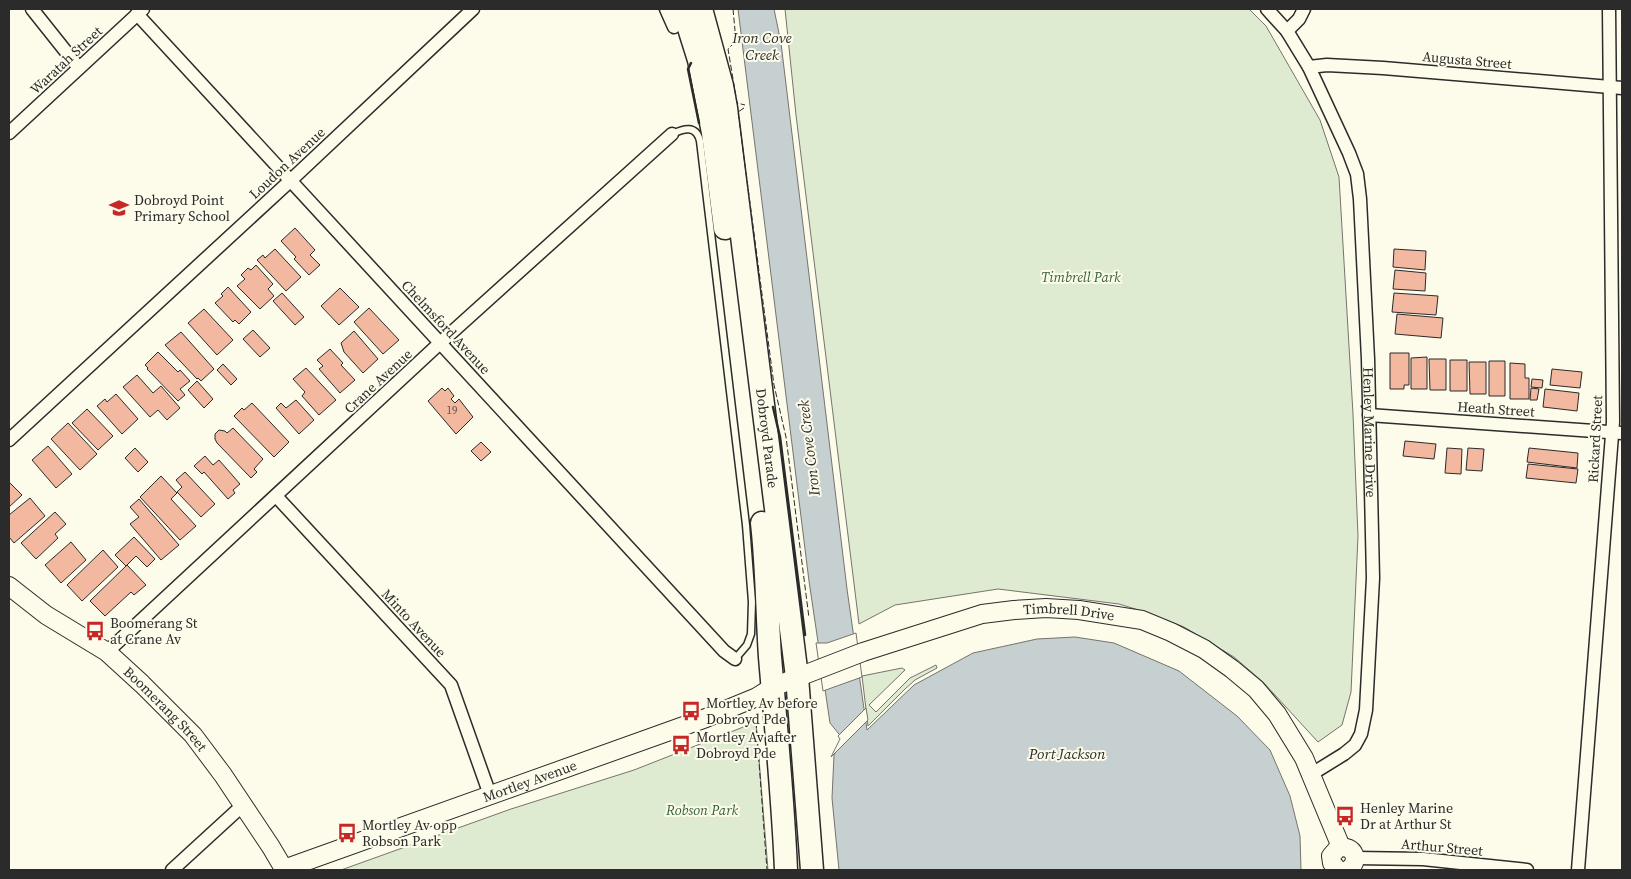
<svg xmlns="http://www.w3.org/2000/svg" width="1631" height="879" font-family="'Source Serif 4',serif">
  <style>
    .green { fill: #deebd1; stroke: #74746e }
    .water { fill: #c7d0d0; stroke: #74746e }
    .pier { fill: #fdfbea; stroke: #74746e }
    .building { fill: #f2b8a0; stroke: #2b2b2b }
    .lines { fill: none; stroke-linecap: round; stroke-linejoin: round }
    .lane-casing { stroke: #2b2b2b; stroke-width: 9 }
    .street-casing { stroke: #2b2b2b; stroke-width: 15 }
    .secondary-casing { stroke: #2b2b2b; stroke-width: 20 }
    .highway-casing { stroke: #2b2b2b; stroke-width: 25 }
    .lane { stroke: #fdfbea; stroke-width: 6 }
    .street { stroke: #fdfbea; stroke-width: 12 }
    .secondary { stroke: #fdfbea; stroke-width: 18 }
    .highway { stroke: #fdfbea; stroke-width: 22 }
    .fence { stroke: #2b2b2b; stroke-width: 1; stroke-dasharray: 6 2.5; stroke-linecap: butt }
    .wall { stroke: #2b2b2b; stroke-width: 2.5 }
    .labels { text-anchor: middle; stroke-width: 4; stroke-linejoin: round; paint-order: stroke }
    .number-label { font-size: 11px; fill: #5d4e48 }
    .street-label { font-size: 14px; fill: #2b2b2b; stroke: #fdfbea }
    .poi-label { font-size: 14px; fill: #2b2b2b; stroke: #fdfbea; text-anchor: start }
    .park-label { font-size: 14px; font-style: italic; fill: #34623c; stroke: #fdfbea }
    .water-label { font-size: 15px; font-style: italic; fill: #2b2b2b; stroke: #fdfbea }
  </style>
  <rect width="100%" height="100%" fill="#fdfbea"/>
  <path class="green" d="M785,9H1249L1266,26L1320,120L1339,177L1353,414L1358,536L1351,692L1342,725L1318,742L1263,682L1234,657L1184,627L1145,612L1119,604L998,589L895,605L859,624L796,115Z
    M936,665L937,668L915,680L905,689L868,726L862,676L902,668L905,670L869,705L876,712L910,678Z
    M756,722L768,870H341L511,809L634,770Z"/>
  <path class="water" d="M738,9H774L781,43L847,589L867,730L914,685L973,653L1037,639L1075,637L1114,643L1179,671L1237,716L1270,750L1290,796L1300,836L1301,870H839L832,798L834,755L843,739L830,723L809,581Z"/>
  <path class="pier" d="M856,633L862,677L823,691L816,643H827Z
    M866,708L868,720L831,757L840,739L838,736Z"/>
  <path class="building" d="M295,228L315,250L310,255L320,265L309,275L294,259L296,257L281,241Z
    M275,249L301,277L286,291L257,260L263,255L265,258Z
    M1394,249L1426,251L1425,270L1393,267Z
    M256,265L273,284L268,289L274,296L260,309L237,286L245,279L241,275L248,268L251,270Z
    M1395,270L1426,273L1425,291L1393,289Z
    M228,287L251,312L239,324L235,320L233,322L215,303L223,296L221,294Z
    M340,288L359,307L339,325L321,306Z
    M282,293L304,317L295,325L273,301Z
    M1394,293L1438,296L1436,315L1392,312Z
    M369,308L399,340L383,354L354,322Z
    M204,309L233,340L217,355L188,323Z
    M1397,314L1443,318L1441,338L1395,334Z
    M253,330L270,348L260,357L243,339Z
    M354,331L378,359L363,373L344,352L341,343Z
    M181,332L214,369L201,381L198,378L197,379L165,345Z
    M330,349L343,363L341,365L355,380L340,393L319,369L323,366L317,360Z
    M158,352L178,372L180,370L190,381L180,389L185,395L178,401L147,369L148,368L145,365Z
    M1390,353H1409V385H1404V389H1390Z
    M1427,357V389H1411V358Z
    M1429,359H1446V390H1430Z
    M1450,360H1467V391H1450Z
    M1489,361H1505V396H1489Z
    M1469,362H1486V394H1470Z
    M1510,363L1525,364V378H1529V399H1510Z
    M223,364L237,379L231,385L217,370Z
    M306,368L336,400L319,415L302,396L305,392L293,379Z
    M1552,369L1582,372L1580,388L1550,385Z
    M137,375L153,393L161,386L180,408L167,420L158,410L150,417L123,387Z
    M1532,379L1543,380L1542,388L1531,387Z
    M197,381L213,399L204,408L188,390Z
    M442,388L445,391L448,388L454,396L451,399L455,403L459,399L473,417L456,434L428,401Z
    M1531,388L1539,389L1537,400H1530Z
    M1545,389L1579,393L1577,411L1543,407Z
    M116,394L138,419L122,434L97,406L105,399L107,402Z
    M296,400L314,420L299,434L276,408L281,403L286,408Z
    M252,403L289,442L274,457L234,416L242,408L244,410Z
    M87,409L113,436L98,450L72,423Z
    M68,423L97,454L80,470L51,439Z
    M233,428L263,459L254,469L257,472L251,478L217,443L215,439V434L219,430L225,431L227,433Z
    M1405,441L1436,444L1434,459L1403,456Z
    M481,442L491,452L481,461L471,451Z
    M48,446L72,474L56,488L32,460Z
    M135,448L148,462L138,472L125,458Z
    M1447,448L1462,449L1461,474L1445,473Z
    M1468,448L1484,449L1482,471L1466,470Z
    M1529,448L1578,453L1577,468L1527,462Z
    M205,456L213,465L219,460L240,484L233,490L235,493L228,499L204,472L202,474L194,466Z
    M1528,464L1578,469L1576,483L1526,478Z
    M185,472L215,504L201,517L177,492L182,487L176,480Z
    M161,476L177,493L171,499L196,526L180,540L140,497Z
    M9,482L22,495L9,507Z
    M30,498L45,516L14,543L9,537V515Z
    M139,499L179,545L161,560L130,524L139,517L130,507Z
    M55,512L66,524L55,534L58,538L36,559L21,543Z
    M134,537L155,559L147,567L136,556L126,566L115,555Z
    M71,542L86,560L61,583L45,565Z
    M103,550L118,567L82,601L67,585Z
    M127,565L146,585L134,595L131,592L105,616L90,601Z"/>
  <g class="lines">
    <defs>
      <path id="lane" d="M672,134C683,129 696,124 700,141L746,525L752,602L751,634L747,645L735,659"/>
      <g id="street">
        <path d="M32,9L79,68"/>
        <path d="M666,9L674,27"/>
        <path id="s1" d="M1267,9L1287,31L1309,67L1349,153L1357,174L1360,199L1368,359L1373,578L1366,710L1361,734L1355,745L1344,754L1310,775"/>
        <path d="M137,14L724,651L735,659"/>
        <path d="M1287,31L1299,19L1304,9"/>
        <path d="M1309,67L1327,65L1383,68L1622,88"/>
        <path d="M9,133L143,9"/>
        <path d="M1369,415L1622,433"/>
        <path d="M9,440L290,181L473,9"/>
        <path d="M276,496L451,685L490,795"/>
        <path d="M107,652L440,343L672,134"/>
        <path d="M1355,858L1423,859L1527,870"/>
        <path d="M172,870L243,805"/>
        <path d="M1578,870L1613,422L1609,9"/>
      </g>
      <g id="secondary">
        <path id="s2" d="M9,586L46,615L107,652L142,684L193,735L223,775L271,847L284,869L706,718L757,697L773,687L814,671L863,652L982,614L1014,610L1046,608L1079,610L1142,620L1171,632L1204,649L1232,669L1256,689L1277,714L1304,758L1341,847"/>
        <path d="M1338,870L1332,863L1331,856L1338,848C1354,844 1361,861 1348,870"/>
      </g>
      <g id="highway">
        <path d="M683,9L699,60L713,133L725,228"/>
        <path id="s3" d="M701,9L722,86L726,108L797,677L812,870"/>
        <path d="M762,523C767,567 767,612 770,657C776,728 783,799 786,870"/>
      </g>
    </defs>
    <use href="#lane" class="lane-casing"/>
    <use href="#street" class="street-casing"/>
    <use href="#secondary" class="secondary-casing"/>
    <use href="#highway" class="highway-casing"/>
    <use href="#lane" class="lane"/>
    <use href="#street" class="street"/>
    <use href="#secondary" class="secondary"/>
    <use href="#highway" class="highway"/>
    <path class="fence" d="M733,9L736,41L728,49L737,103L745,105
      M744,108L738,112L774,385L786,437L809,618
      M756,722L767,870"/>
    <path class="wall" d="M691,63L688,69L699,123
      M773,407L780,437L805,635"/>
  </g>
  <defs>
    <symbol id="school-bare" viewBox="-9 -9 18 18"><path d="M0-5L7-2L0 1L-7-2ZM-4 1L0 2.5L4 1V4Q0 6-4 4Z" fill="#c62828" stroke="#fdfbea" stroke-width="2.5" paint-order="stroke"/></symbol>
    <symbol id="bus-bare" viewBox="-9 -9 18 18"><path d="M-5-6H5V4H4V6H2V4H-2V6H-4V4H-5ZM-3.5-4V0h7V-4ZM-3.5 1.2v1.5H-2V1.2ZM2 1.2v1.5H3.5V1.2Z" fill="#c62828" stroke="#fdfbea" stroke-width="2.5" paint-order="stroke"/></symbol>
  </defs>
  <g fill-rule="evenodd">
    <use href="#school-bare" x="105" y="194" width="28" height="28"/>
    <use href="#bus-bare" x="81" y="617" width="28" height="28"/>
    <use href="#bus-bare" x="677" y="697" width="28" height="28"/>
    <use href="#bus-bare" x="667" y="731" width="28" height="28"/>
    <use href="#bus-bare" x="1331" y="802" width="28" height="28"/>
    <use href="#bus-bare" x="333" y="819" width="28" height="28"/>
  </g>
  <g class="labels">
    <g class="number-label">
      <text x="452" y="414">19</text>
    </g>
    <g class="street-label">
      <text transform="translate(66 60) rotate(-43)" y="5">Waratah Street</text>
      <text transform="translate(1467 60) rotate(5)" y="5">Augusta Street</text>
      <text transform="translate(287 163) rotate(-43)" y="5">Loudon Avenue</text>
      <text transform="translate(446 327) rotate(47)" y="5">Chelmsford Avenue</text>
      <text transform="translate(378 381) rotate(-43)" y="5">Crane Avenue</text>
      <text transform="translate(1496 409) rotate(4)" y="5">Heath Street</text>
      <text dy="5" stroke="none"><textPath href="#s1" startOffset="448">Henley Marine Drive</textPath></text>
      <text dy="5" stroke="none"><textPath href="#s3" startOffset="435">Dobroyd Parade</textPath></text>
      <text transform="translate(1595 439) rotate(-87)" y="5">Rickard Street</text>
      <text dy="5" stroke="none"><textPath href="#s2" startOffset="1231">Timbrell Drive</textPath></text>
      <text transform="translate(414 623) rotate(47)" y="5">Minto Avenue</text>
      <text dy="5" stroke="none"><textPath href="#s2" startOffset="200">Boomerang Street</textPath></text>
      <text dy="5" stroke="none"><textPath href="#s2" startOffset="661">Mortley Avenue</textPath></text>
      <text transform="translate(1442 847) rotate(5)" y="5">Arthur Street</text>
    </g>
    <g class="poi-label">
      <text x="134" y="205">Dobroyd Point<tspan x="134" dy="16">Primary School</tspan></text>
      <text x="110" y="628">Boomerang St<tspan x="110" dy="16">at Crane Av</tspan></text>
      <text x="706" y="708">Mortley Av before<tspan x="706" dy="16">Dobroyd Pde</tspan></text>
      <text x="696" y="742">Mortley Av after<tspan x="696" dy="16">Dobroyd Pde</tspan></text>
      <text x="1360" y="813">Henley Marine<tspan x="1360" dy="16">Dr at Arthur St</tspan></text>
      <text x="362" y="830">Mortley Av opp<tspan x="362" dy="16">Robson Park</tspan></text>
    </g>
    <g class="park-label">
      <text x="1081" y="282">Timbrell Park</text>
      <text x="702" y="815">Robson Park</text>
    </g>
    <g class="water-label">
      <text x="762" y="43">Iron Cove<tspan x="762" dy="17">Creek</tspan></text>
      <text transform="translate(809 448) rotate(-97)" y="5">Iron Cove Creek</text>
      <text x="1067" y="759">Port Jackson</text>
    </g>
  </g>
  <rect width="1631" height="879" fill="none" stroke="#2b2b2b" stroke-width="20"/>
</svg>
